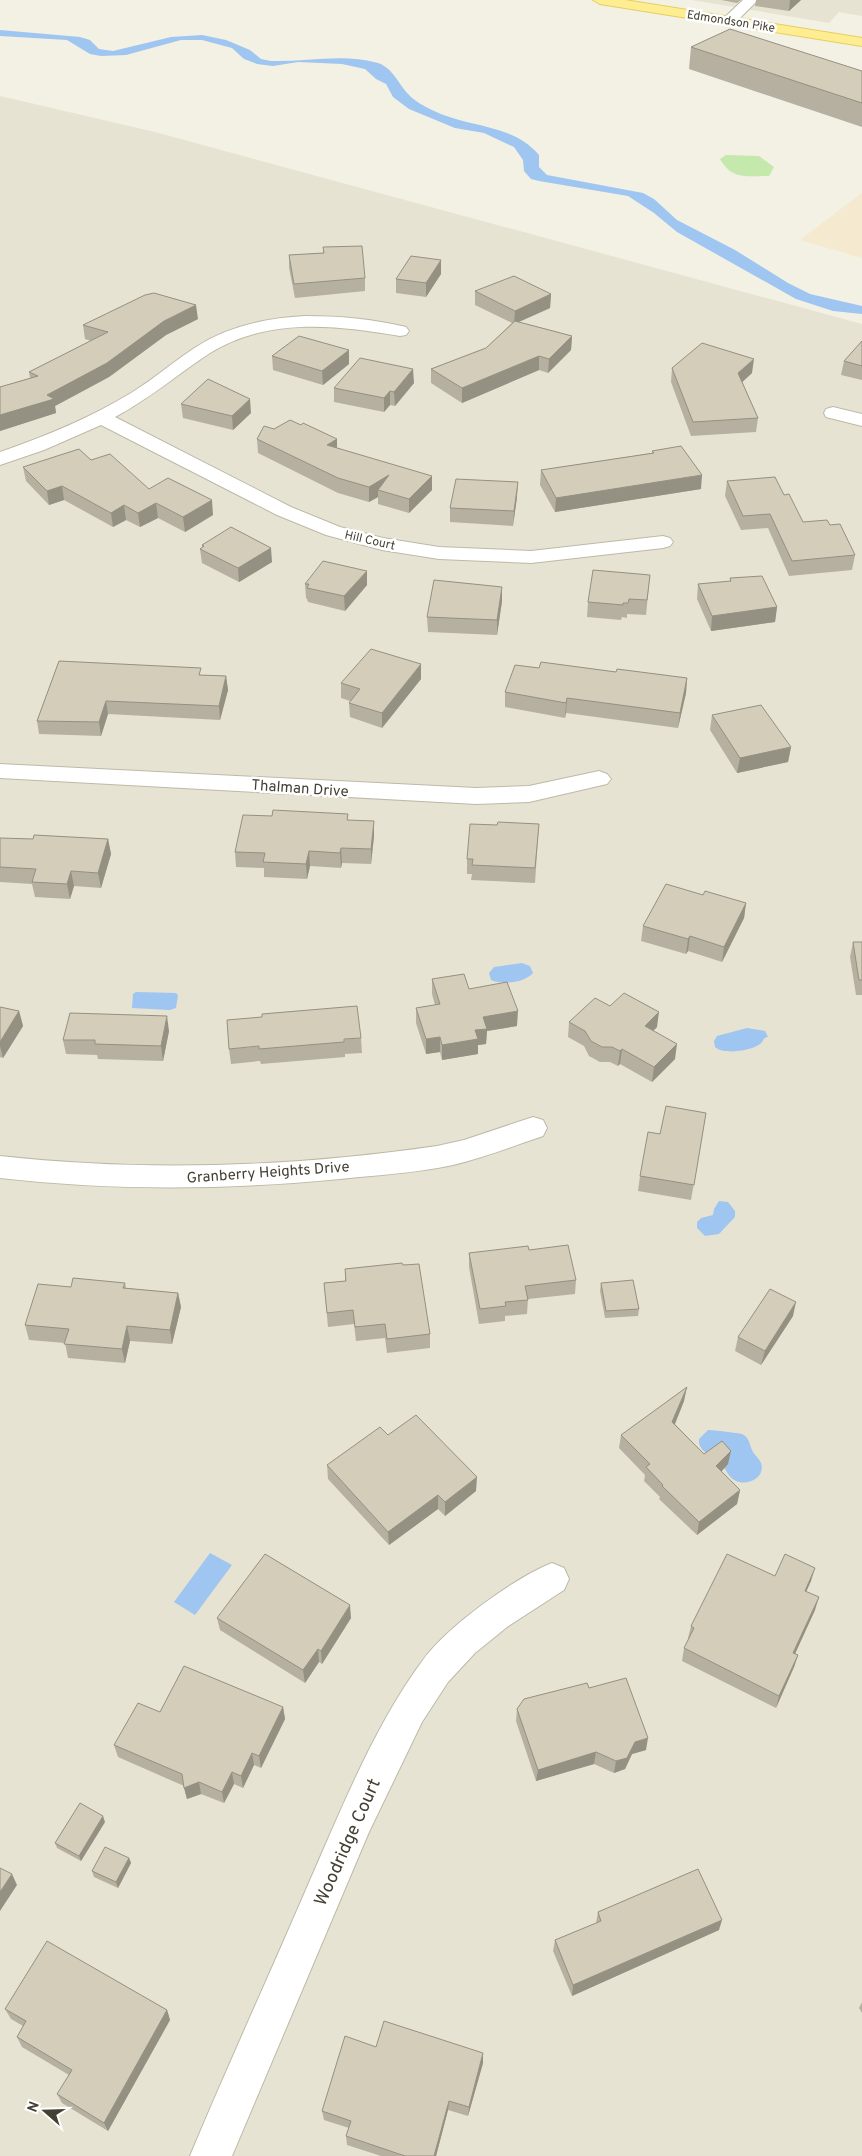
<svg xmlns="http://www.w3.org/2000/svg" width="862" height="2156" font-family="Overpass,sans-serif">
  <style>
    .residential { fill: #e7e3d2 }
    .commercial { fill: #f5eacf }
    .green { fill: #c5e8ac }
    .water { fill: #9fc5f1 }
    .lines { fill: none; stroke-linecap: round; stroke-linejoin: round }
    .minor-casing { stroke: #beb9a7; stroke-width: 2 }
    .major-casing { stroke: #e5ce60; stroke-width: 2 }
    .minor { fill: #fff; fill-rule: evenodd }
    .major { fill: #ffee91; fill-rule: evenodd }
    .wall { fill: #b6b0a0 }
    .shaded-wall { fill: #949082 }
    .building { fill: #d4cdba; stroke: #949082 }
    .labels { text-anchor: middle; stroke-width: 5; stroke-linejoin: round; paint-order: stroke }
    .far-street-label { font-size: 12px; fill: #454034; stroke: #fff }
    .street-label { font-size: 15px; fill: #454034; stroke: #fff }
    .near-street-label { font-size: 18px; fill: #454034; stroke: #fff }
  </style>
  <rect width="100%" height="100%" fill="#f3f0e4"/>
  <path class="residential" d="M692,0H862V16L839,12L829,23Z
    M0,96L155,132L862,324V2156H0Z"/>
  <path class="commercial" d="M862,193V258L800,240Z"/>
  <path class="green" d="M726,155L759,156L774,167L769,176C746,176 732,180 720,159Z"/>
  <path class="water" d="M0,30L80,37L90,40L99,49L113,51L171,37L202,35L226,40L250,50L261,59L271,61C306,62 343,53 378,63C393,68 399,85 409,95C416,102 424,106 432,110C467,128 512,123 539,155V167L547,175L643,193L654,199L677,220L735,250L788,283L810,294L862,306V314L833,311L796,299L677,232L654,213L628,196L539,181L531,179L524,171L523,160L514,147L484,133L455,128L409,109L393,97L386,84L376,79L365,69L342,64L298,62L273,66L257,64L244,59L232,48L202,40H181L126,55L101,56L90,54L67,40L0,36Z
    M522,963L530,966L533,973C524,983 503,985 491,980L489,973L494,967Z
    M136,992L176,993L178,995L176,1008L170,1010L132,1008L133,994Z
    M747,1028L765,1031L768,1037C762,1038 765,1040 760,1044C751,1051 723,1055 715,1047L714,1041L717,1036Z
    M719,1201L728,1202L735,1211V1217L719,1234L705,1236L697,1228V1222L701,1218L713,1215L714,1209Z
    M708,1430C713,1430 738,1433 742,1434C750,1438 749,1444 752,1450C754,1455 759,1458 761,1463C766,1478 747,1486 736,1481C726,1476 726,1466 718,1461C710,1455 698,1451 699,1439Z
    M210,1553L232,1565L195,1615L174,1602Z"/>
  <g class="lines">
    <defs>
      <path id="minor" d="M743,0H758L735,23H725L723,20L725,17Z
        M305,316C339,316 373,319 406,327L409,331L406,335L400,336C336,325 268,317 210,353C178,374 149,399 115,417L291,507L340,527L383,538L439,547L531,551L663,536L670,538L673,542L670,546L663,548L531,563L439,559L382,550L326,535L277,515L101,425L44,450L0,465V452C46,436 90,418 131,393C154,379 174,361 196,347C229,326 267,318 305,316Z
        M833,407L862,414V426L826,417L824,413L826,409Z
        M0,764L476,788L529,786L599,771L607,774L611,779L607,784L529,802L476,804L0,778Z
        M533,1117L543,1120L547,1128L543,1136C513,1146 483,1158 453,1165C416,1173 378,1175 340,1179C226,1190 114,1191 0,1178V1156C145,1172 293,1167 437,1146L464,1140Z
        M552,1563L564,1568L569,1579L564,1590L507,1627L475,1653L448,1682L422,1722L369,1832L232,2156H190C228,2065 269,1976 308,1885C340,1812 375,1724 423,1660C447,1627 514,1578 552,1563Z"/>
      <path id="major" d="M593,0H625L862,38V46L600,4Z"/>
    </defs>
    <use href="#minor" class="minor-casing"/>
    <use href="#major" class="major-casing"/>
    <use href="#minor" class="minor"/>
    <use href="#major" class="major"/>
  </g>
  <path class="wall" d="M721,0H741L737,3Z
    M756,0H801L789,11L755,6Z
    M691,47L862,71V127L689,69Z
    M323,247L365,278V291L295,298L289,268V255L323,253Z
    M441,260V274L426,297L396,293V279Z
    M475,291L551,294L550,308L519,322L572,336L571,350L548,373L539,370L462,403L431,383V369L486,348L512,323L475,305Z
    M198,319L166,335L109,377L55,406L56,413L0,431V387L30,378L29,372L91,341L85,339L83,325Z
    M862,341V380L841,375L844,361Z
    M272,356L349,364L323,385L273,370Z
    M672,368L752,373L742,382L758,418L756,432L691,436L671,382Z
    M414,383L395,406L390,405L384,412L334,402V388Z
    M181,404L251,413L233,430L183,418Z
    M257,439L337,448L432,490L409,513L378,504V497L369,502L338,493L258,453Z
    M652,451L701,489L555,512L540,485L541,470L652,453Z
    M91,460L149,489L213,515L185,532L158,518L140,527L126,520L113,527L64,500L49,505L26,481L23,467Z
    M727,481L784,495L803,522L830,525L855,555L852,570L789,576L768,528L741,530L725,496Z
    M517,497L513,526L450,522V508Z
    M202,545L272,562L239,582L202,563L200,549L202,548Z
    M367,571V585L345,611L308,602L307,599L306,598L305,584Z
    M650,575L646,615L627,614V618L622,617L621,620L587,617L588,602Z
    M730,578L777,607L775,622L711,631L697,599L698,584L730,581Z
    M502,587V601L497,635L428,632L427,617Z
    M59,661L202,675L226,676L228,690L220,720L108,714L101,736L39,734L37,721Z
    M539,668L616,672L687,678L686,693L678,728L566,713L565,718L505,707V692Z
    M421,679L382,728L350,717L349,703L350,701L341,698V683Z
    M712,715L791,747L788,762L737,773L710,730Z
    M348,820L374,836L371,864L342,863L341,868L310,866L307,879L264,877V868L236,867L235,852Z
    M539,824L535,883L471,880L472,874H467V859L497,825Z
    M0,838L33,839H108L111,854L101,888L74,886L70,899L35,897L32,884L0,882Z
    M703,895L746,903L744,918L722,962L688,951L686,954L641,941L643,926Z
    M853,942H862V995H856L850,957Z
    M432,979L469,989L517,1026L487,1031L486,1044L478,1045V1054L442,1060L440,1052L426,1054L416,1023V1008L435,1005L432,994Z
    M610,1006L657,1027L653,1031L675,1059L652,1082L620,1064L618,1066L610,1062H600L589,1056L584,1046L568,1037L569,1022Z
    M0,1007L19,1011L23,1026L3,1058L0,1057Z
    M169,1031L163,1061L98,1059L97,1055L66,1054L63,1040Z
    M361,1038L362,1053L345,1054V1057L261,1064L260,1061L231,1064L229,1049Z
    M706,1113L691,1200L638,1191L640,1176Z
    M529,1250L576,1280L575,1294L528,1299L527,1314L505,1316V1321L479,1324L469,1267V1253Z
    M345,1269L430,1334V1348L387,1353L385,1338L356,1341L354,1324L328,1327L324,1283L345,1281Z
    M125,1283L126,1288L178,1293L181,1307L172,1344L130,1341L125,1363L68,1358L65,1343L29,1340L25,1325L71,1287Z
    M601,1283L639,1309L638,1316L605,1318L600,1291Z
    M793,1316L761,1365L735,1351L738,1337Z
    M684,1401L675,1424L704,1454L728,1464L721,1471L740,1490L737,1504L697,1535L659,1499L660,1497L644,1481L645,1475L619,1448L621,1435Z
    M388,1435L476,1491L445,1516L438,1509L389,1545L328,1479L327,1465Z
    M775,1576L811,1581L806,1592L815,1610L795,1653L798,1655L794,1667L776,1708L682,1661L684,1648L689,1639L688,1638L691,1626Z
    M217,1618H351L322,1664L319,1662L305,1683L220,1630Z
    M589,1688L646,1750L632,1754L625,1769L614,1773L594,1764L536,1781L516,1721L517,1709Z
    M283,1707L285,1719L261,1768L254,1765L243,1788L234,1784L224,1803L201,1794L187,1799L184,1786L118,1757L114,1745L160,1712Z
    M105,1822L81,1861L57,1848L55,1843Z
    M129,1858L131,1863L118,1888L94,1877L92,1871Z
    M598,1912L719,1930L572,1996L553,1951L555,1940L596,1923Z
    M862,2002V2013L859,2008Z
    M5,2009L167,2010L170,2020L108,2131L62,2103L57,2094L69,2075L22,2047L17,2037L23,2026L11,2019Z
    M376,2047L483,2053V2063L468,2116L448,2110L436,2156H381L347,2145L346,2136L349,2128L324,2120L322,2111Z"/>
  <path class="shaded-wall" d="M790,0H801L789,11Z
    M441,260V274L426,297V283Z
    M551,294L550,308L514,324L515,311Z
    M196,305L198,319L166,335L109,377L55,406L56,413L0,431V415L47,395L164,321Z
    M572,336L571,350L548,373L549,359Z
    M349,350V364L323,385L322,371Z
    M539,356V370L462,403V388Z
    M754,359L752,373L737,387L738,373Z
    M413,369L414,383L395,406L394,392Z
    M390,391V405L384,412V398Z
    M250,399L251,413L233,430L232,416Z
    M337,439V454L327,445Z
    M389,475L378,490V497L369,502V487Z
    M702,475L701,489L555,512L556,498Z
    M432,476V490L409,513V499Z
    M518,482L517,497L513,526L514,511Z
    M62,486L64,500L49,505L47,491Z
    M212,500L213,515L185,532L183,517Z
    M156,503L158,518L140,527L138,513Z
    M124,505L126,520L113,527L111,513Z
    M271,548L272,562L239,582L238,568Z
    M367,571V585L345,611L344,596Z
    M502,587V601L497,635V620Z
    M777,607L775,622L711,631L712,616Z
    M421,664V679L382,728V713Z
    M226,676L228,690L220,720L219,706Z
    M687,678L686,693L678,728L680,713Z
    M567,698L566,713L565,718L566,703Z
    M106,701L108,714L101,736L99,722Z
    M791,747L788,762L737,773L740,758Z
    M374,821V836L371,864V849Z
    M108,839L111,854L101,888L98,873Z
    M341,848L342,863L341,868L340,853Z
    M309,851L310,866L307,879L306,864Z
    M71,871L74,886L70,899L67,884Z
    M746,903L744,918L722,962L724,947Z
    M690,936L688,951L686,954L688,939Z
    M19,1011L23,1026L3,1058L0,1046V1042Z
    M518,1011L517,1026L487,1031L486,1044L478,1045V1054L442,1060V1045L483,1017Z
    M659,1012L657,1027L643,1041L645,1026Z
    M167,1016L169,1031L163,1061L161,1046Z
    M440,1037V1052L426,1054V1039Z
    M677,1044L675,1059L652,1082L654,1067Z
    M622,1049L620,1064L618,1066L620,1051Z
    M178,1293L181,1307L172,1344L170,1330Z
    M796,1302L793,1316L761,1365L765,1351Z
    M127,1326L130,1341L125,1363L122,1349Z
    M687,1387L684,1401L670,1436L672,1422Z
    M731,1451L728,1464L714,1480L716,1466Z
    M477,1477L476,1491L445,1516V1502Z
    M740,1490L737,1504L697,1535L699,1522Z
    M438,1495V1509L389,1545L388,1532Z
    M815,1568L811,1581L801,1603L805,1591Z
    M819,1597L815,1610L790,1665L793,1653Z
    M350,1605L351,1618L322,1664L321,1651Z
    M318,1649L319,1662L305,1683L303,1670Z
    M798,1655L794,1667L776,1708L779,1696Z
    M283,1707L285,1719L261,1768L259,1756Z
    M648,1738L646,1750L632,1754L625,1769L614,1773L616,1761L635,1742Z
    M596,1752L594,1764L536,1781L538,1770Z
    M252,1753L254,1765L243,1788L241,1776Z
    M232,1772L234,1784L224,1803L222,1792Z
    M199,1782L201,1794L187,1799L184,1788Z
    M103,1816L105,1822L81,1861L79,1856Z
    M129,1858L131,1863L118,1888L116,1882Z
    M12,1874L17,1885L0,1911V1892Z
    M722,1920L719,1930L572,1996L573,1985Z
    M167,2010L170,2020L108,2131L104,2123Z
    M483,2053V2063L468,2116L469,2107Z
    M449,2101L448,2110L436,2156H434Z"/>
  <path class="building" d="M730,29L862,71V103L691,47Z
    M362,246L365,278L294,284L289,255L324,253L323,247Z
    M411,256L441,260L426,283L396,279Z
    M514,276L551,294L515,311L475,291Z
    M154,293L196,305L164,321L107,363L47,395L54,399L0,415V387L38,376L29,372L108,332L83,325L145,295Z
    M515,321L572,336L549,359L539,356L462,388L431,369L486,348Z
    M299,336L349,350L322,371L272,356Z
    M862,341V366L844,361Z
    M702,343L754,359L738,373L758,418L693,422L672,368Z
    M360,358L413,369L394,392L390,391L384,398L334,388Z
    M208,379L250,399L232,416L181,404Z
    M290,420L301,425L303,423L337,439L327,445L432,476L409,499L378,490L389,475L369,487L338,478L257,439L264,426L274,429Z
    M681,446L702,475L556,498L541,470L654,453L652,451Z
    M79,449L91,460L110,454L149,489L168,478L212,500L183,517L156,503L138,513L124,505L111,513L62,486L47,491L23,467Z
    M775,477L784,495L789,494L803,522L827,520L830,525L840,524L855,555L792,561L770,514L743,516L727,481Z
    M456,479L518,482L514,511L450,508Z
    M231,527L271,548L238,568L200,549L204,546L202,545Z
    M323,561L367,571L344,596L307,588L309,584H305Z
    M593,570L650,575L647,600L629,599L628,603H623V605L588,602Z
    M762,576L777,607L712,616L698,584L731,581L730,578Z
    M434,580L502,587L497,620L427,617Z
    M371,649L421,664L382,713L349,703L360,689L341,683Z
    M59,661L201,668L199,675L226,676L219,706L106,701L99,722L37,721Z
    M541,662L616,672L617,669L687,678L680,713L567,698L566,703L505,692L515,665L539,668Z
    M761,705L791,747L740,758L712,715Z
    M273,810L348,814L347,820L374,821L371,849L341,848L340,853L309,851L306,864L263,862L265,853L235,852L243,815L272,816Z
    M498,822L539,824L535,868L472,865L473,859H467L470,824L497,825Z
    M34,835L108,839L98,873L71,871L67,884L32,882L36,869L0,867V838L33,839Z
    M666,884L703,895L705,891L746,903L724,947L690,936L688,939L643,926Z
    M853,942H862V980H859Z
    M464,974L469,989L507,982L518,1011L483,1017L487,1029L475,1030L478,1039L442,1045L440,1037L426,1039L416,1008L440,1004L432,979Z
    M624,993L659,1012L645,1026L677,1044L654,1067L622,1049L620,1051L612,1047H602L591,1041L585,1031L569,1022L595,998L610,1006Z
    M357,1006L361,1038L344,1039V1042L259,1049V1046L229,1049L227,1020L262,1017V1014Z
    M0,1007L19,1011L0,1042Z
    M70,1013L167,1016L161,1046L95,1044V1040H63Z
    M666,1106L706,1113L694,1185L640,1176L648,1132L660,1134Z
    M568,1245L576,1280L525,1286L528,1300L505,1302L506,1306L480,1309L469,1253L528,1246L529,1250Z
    M402,1263L403,1265L419,1264L430,1334L387,1339L385,1324L355,1327L353,1310L327,1313L324,1283L346,1281L345,1269Z
    M73,1278L125,1283L123,1288L178,1293L170,1330L127,1326L122,1349L64,1344L69,1329L25,1325L38,1284L71,1287Z
    M633,1280L639,1309L606,1311L601,1283Z
    M770,1289L796,1302L765,1351L738,1337Z
    M687,1387L672,1422L704,1454L722,1441L731,1451L716,1466L740,1490L699,1522L662,1486L663,1485L646,1467L650,1464L621,1435Z
    M416,1415L477,1477L445,1502L438,1495L388,1532L327,1465L380,1427L388,1435Z
    M265,1554L350,1605L321,1651L318,1649L303,1670L217,1618Z
    M727,1554L775,1576L785,1554L815,1568L805,1591L819,1597L793,1653L798,1655L779,1696L684,1648L694,1628L691,1626Z
    M184,1666L283,1707L259,1756L252,1753L241,1776L232,1772L222,1792L199,1782L184,1788L182,1774L114,1745L138,1703L160,1712Z
    M626,1678L648,1738L635,1742L627,1758L616,1761L596,1752L538,1770L517,1709L524,1699L587,1683L589,1688Z
    M80,1803L103,1816L79,1856L55,1843Z
    M105,1847L129,1858L116,1882L92,1871Z
    M0,1868L12,1874L0,1892Z
    M698,1869L722,1920L573,1985L555,1940L601,1921L598,1912Z
    M47,1941L167,2010L104,2123L57,2094L72,2070L17,2037L26,2021L5,2009Z
    M384,2021L483,2053L469,2107L449,2101L434,2156H405L346,2136L351,2121L322,2111L345,2036L376,2047Z"/>
  <g class="labels">
    <g class="far-street-label">
      <text transform="translate(731 21) rotate(9)" y="4">Edmondson Pike</text>
      <text transform="translate(370 540) rotate(13)" y="4">Hill Court</text>
    </g>
    <g class="street-label">
      <text transform="translate(300 788) rotate(4)" y="5">Thalman Drive</text>
      <text transform="translate(268 1172) rotate(-4)" y="5">Granberry Heights Drive</text>
    </g>
    <g class="near-street-label">
      <text transform="translate(347 1842) rotate(-66)" y="6">Woodridge Court</text>
    </g>
  </g>
  <g transform="translate(45 2111) rotate(290)" stroke="#ffffff" stroke-width="4" paint-order="stroke">
  <path d="M0-4L9 19L0 12L-9 19Z" fill="#454034"/>
  <text y="-8" font-size="14" font-weight="bold" text-anchor="middle" fill="#454034">N</text>
  </g>
</svg>
